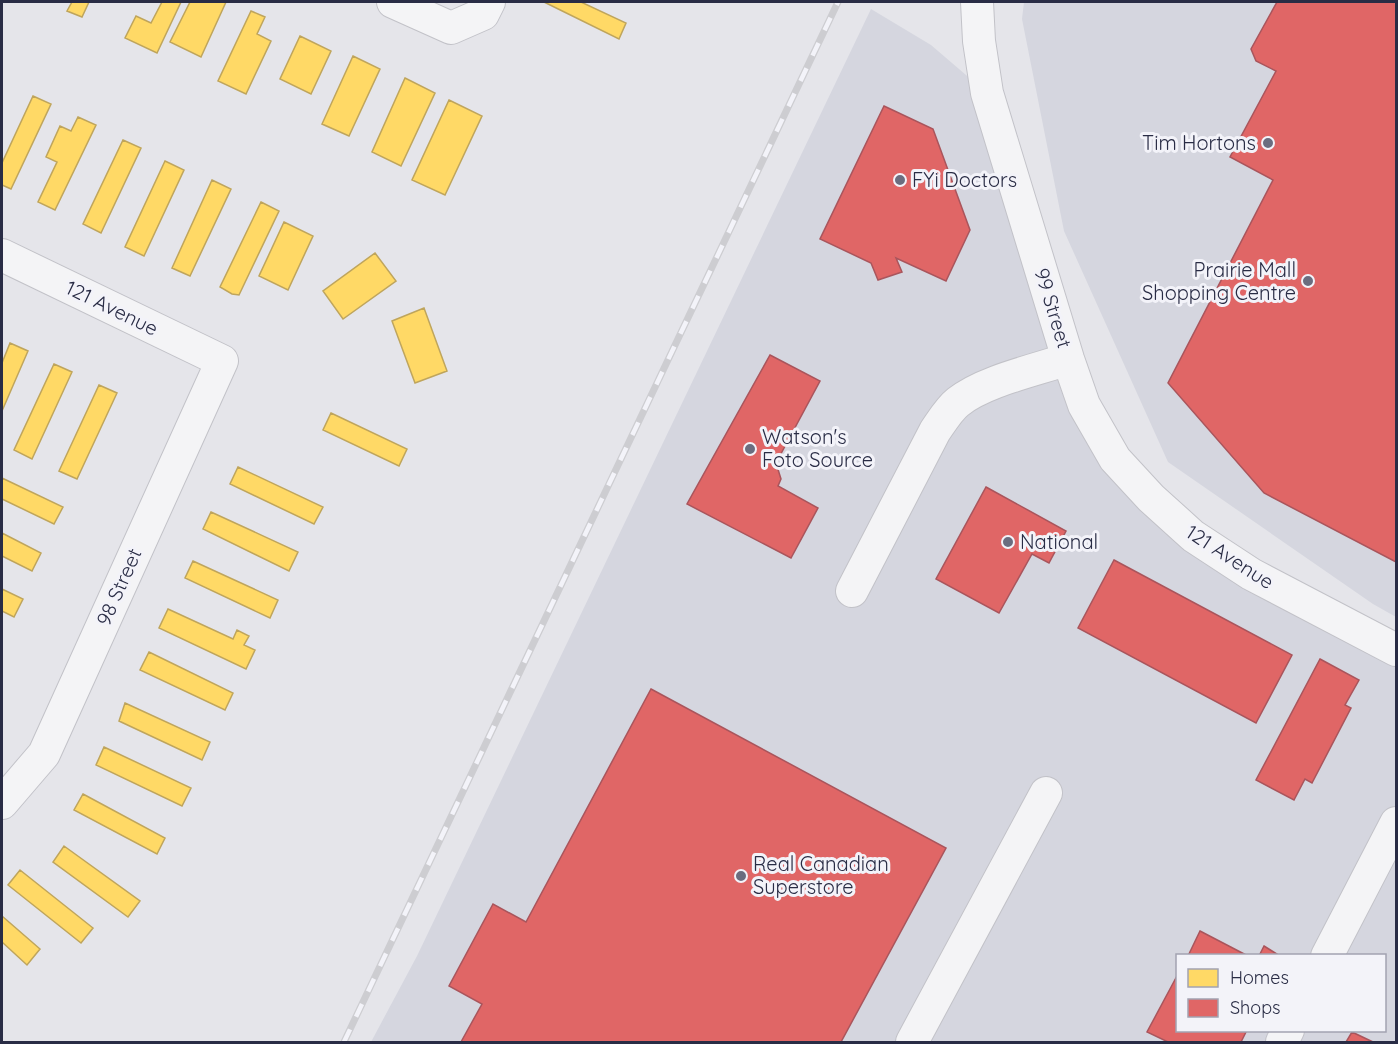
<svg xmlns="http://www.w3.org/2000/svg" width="1398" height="1044" font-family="Quicksand,sans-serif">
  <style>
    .built { fill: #d5d6df; fill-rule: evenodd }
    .homes { fill: #ffd966; stroke: #bfa55c; stroke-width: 1.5 }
    .shops { fill: #e06666; stroke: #a9555c; stroke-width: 1.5 }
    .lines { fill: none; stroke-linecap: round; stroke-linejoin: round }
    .minor-casing { stroke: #c2c2c8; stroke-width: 34 }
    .minor { stroke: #f4f4f6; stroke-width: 32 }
    .rail-casing { stroke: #cdcdd1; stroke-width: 7 }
    .rail { stroke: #f3f3f9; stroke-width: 4.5; stroke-dasharray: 14; stroke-linecap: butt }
    .poi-dot { fill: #6b6d7f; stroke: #f3f3f9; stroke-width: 2 }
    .labels { text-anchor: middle; stroke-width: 6; stroke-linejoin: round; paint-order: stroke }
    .poi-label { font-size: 20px; fill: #292c45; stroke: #f3f3f9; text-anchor: start }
    .street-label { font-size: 20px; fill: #292c45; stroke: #f3f3f9 }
  </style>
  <rect width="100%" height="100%" fill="#e5e5ea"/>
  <path class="built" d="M1024,2H1396V617L1373,604L1168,462L1064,231L1022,19Z
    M871,9L931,45L987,93L1068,359L1151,498L1396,650V1042H371L417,956ZM1178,956H1384V1030H1178Z"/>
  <path class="homes" d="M72,2H89L82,17L67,11Z
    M162,2H181L157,53L125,38L136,16L151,23Z
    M190,2H226L201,57L170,42Z
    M544,2H581L626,23L619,39Z
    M251,11L265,17L257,34L271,41L246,94L218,81Z
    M300,36L331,51L311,94L280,79Z
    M353,56L380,69L349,136L322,124Z
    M405,78L435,93L401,166L372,152Z
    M33,96L51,104L11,189L2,185V163Z
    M449,100L482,116L445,195L412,180Z
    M78,117L96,125L55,210L38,202L57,162L46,157L60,126L71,131Z
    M123,140L141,148L101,233L83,224Z
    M165,161L184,170L144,256L125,247Z
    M212,180L231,189L190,276L172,268Z
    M261,202L279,211L239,295L232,294L220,287Z
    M284,222L313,236L288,290L259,276Z
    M375,253L396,281L343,319L323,291Z
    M424,308L447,371L415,383L392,321Z
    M10,343L28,351L2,411V363Z
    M54,364L72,372L32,459L14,450Z
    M99,385L117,393L77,479L59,471Z
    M331,413L407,449L399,466L323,430Z
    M238,467L323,507L314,524L230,484Z
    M2,478L63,507L54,524L2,499Z
    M211,512L298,552L289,571L203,529Z
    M2,533L41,553L32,571L2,556Z
    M193,561L278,600L270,618L185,578Z
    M2,589L23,599L14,617L2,611Z
    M168,609L233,639L237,630L249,636L244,645L255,650L246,669L159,628Z
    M149,652L233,693L225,710L140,670Z
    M125,703L210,742L202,760L119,721Z
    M104,747L191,788L182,806L96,765Z
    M83,794L165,838L157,854L74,810Z
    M64,846L140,901L128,917L53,862Z
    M20,870L93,928L81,943L8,885Z
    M2,916L40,949L27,965L2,942Z"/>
  <path class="shops" d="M1277,2H1396V562L1264,493L1168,383L1273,180L1230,157L1276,71L1256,61L1251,49Z
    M884,106L933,129L970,230L946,281L896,258L902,272L878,280L871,263L820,239Z
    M770,355L820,381L776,463L781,479L778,486L818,508L791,558L687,504Z
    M986,487L1066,531L1049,563L1032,554L999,613L936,579Z
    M1114,560L1292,655L1256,723L1078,628Z
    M1320,659L1359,680L1345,705L1351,708L1312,783L1305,779L1294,800L1256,780Z
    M651,689L946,848L841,1042H461L482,1004L449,986L493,904L526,922Z
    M1200,931L1248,956H1188Z
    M1264,946L1280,956H1259Z
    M1178,974V1030H1247L1241,1042H1168L1147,1032Z
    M1352,1032L1373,1042H1346Z"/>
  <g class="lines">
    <defs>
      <path id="minor" d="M393,2L451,28L483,14L489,2
        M977,2L979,41L987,93L1068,359L1084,405L1115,459L1151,498L1193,536L1251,574L1396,650
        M2,255L222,361L44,754L2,803
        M852,591L935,431C942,421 949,409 958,402C984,381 1036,370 1068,359
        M1327,956L1396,823
        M912,1042L1046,793
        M1282,1042L1288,1030"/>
    </defs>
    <use href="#minor" class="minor-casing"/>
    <use href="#minor" class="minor"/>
    <defs>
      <path id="rail" d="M344,1042L838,2"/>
    </defs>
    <use href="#rail" class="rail-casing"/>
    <use href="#rail" class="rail"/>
  </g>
  <g class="poi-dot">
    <circle cx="1268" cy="143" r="6"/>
    <circle cx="900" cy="180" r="6"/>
    <circle cx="1308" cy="281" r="6"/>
    <circle cx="750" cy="449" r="6"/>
    <circle cx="1008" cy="542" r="6"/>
    <circle cx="741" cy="876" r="6"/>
  </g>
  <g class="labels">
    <g class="poi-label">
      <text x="1256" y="150" text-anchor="end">Tim Hortons</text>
      <text x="912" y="187">FYi Doctors</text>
      <text x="1296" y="277" text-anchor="end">Prairie Mall<tspan x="1296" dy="23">Shopping Centre</tspan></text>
      <text x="762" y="444">Watson's<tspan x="762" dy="23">Foto Source</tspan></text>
      <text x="1020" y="549">National</text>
      <text x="753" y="871">Real Canadian<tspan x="753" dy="23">Superstore</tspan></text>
    </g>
    <g class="street-label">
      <text transform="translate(112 308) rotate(26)" y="7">121 Avenue</text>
      <text transform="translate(1053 308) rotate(73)" y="7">99 Street</text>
      <text transform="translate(1230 557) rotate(33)" y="7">121 Avenue</text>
      <text transform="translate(119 587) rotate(-66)" y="7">98 Street</text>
    </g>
  </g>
  <rect width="1398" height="1044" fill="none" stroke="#292c45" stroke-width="6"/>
  <rect x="1176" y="954" width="210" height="78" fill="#f3f3f9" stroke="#a2a3b1" stroke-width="1.5"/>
  <rect x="1188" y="969" width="30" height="18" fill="#ffd966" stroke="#a2a3b1" stroke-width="1.5"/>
  <text x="1230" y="984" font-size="18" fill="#292c45">Homes</text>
  <rect x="1188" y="999" width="30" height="18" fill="#e06666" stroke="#a2a3b1" stroke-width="1.5"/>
  <text x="1230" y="1014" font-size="18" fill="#292c45">Shops</text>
</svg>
